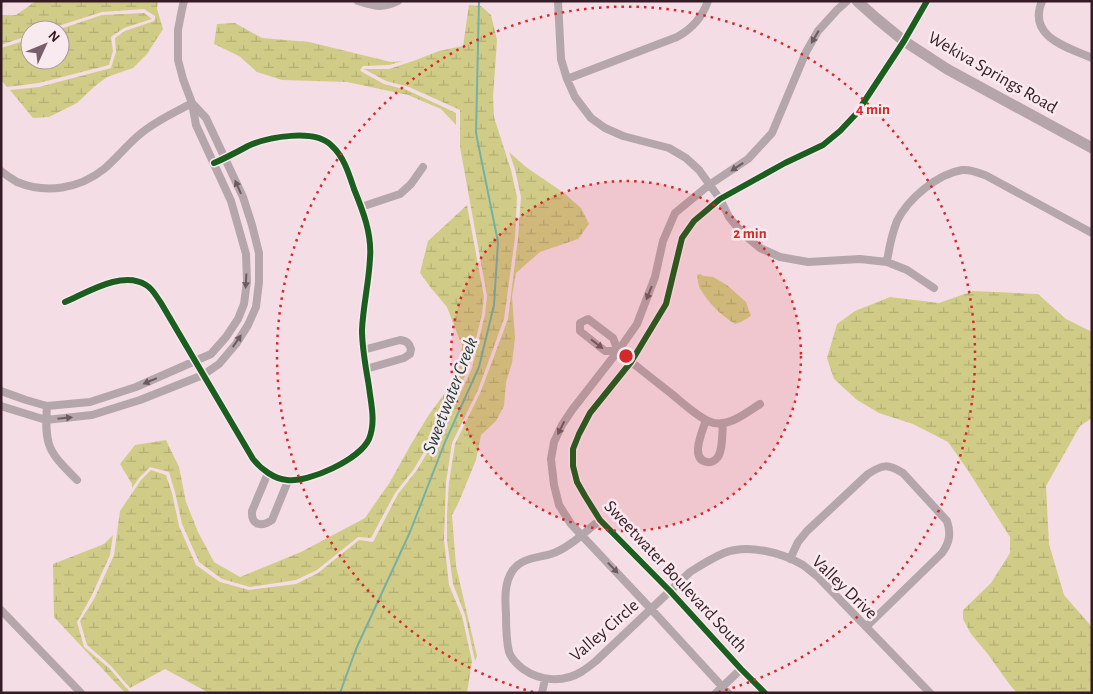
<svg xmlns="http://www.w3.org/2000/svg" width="1093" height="694" font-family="'Alegreya Sans',sans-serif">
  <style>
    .wetland { fill: url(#wetland-marsh) }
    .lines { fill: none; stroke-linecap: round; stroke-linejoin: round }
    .stream { stroke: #76b0a4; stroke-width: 2 }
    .street { stroke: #b4a6ab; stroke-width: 8 }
    .secondary { stroke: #b5a5aa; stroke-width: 11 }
    .cycleway-casing { stroke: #f9eaef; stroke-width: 9 }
    .cycleway { stroke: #1b5e20; stroke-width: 6 }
    .oneway { fill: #6e5a61 }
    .ring { fill: none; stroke: #d62828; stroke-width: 2.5; stroke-dasharray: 2.5 5 }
    .labels { text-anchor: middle; stroke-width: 5; stroke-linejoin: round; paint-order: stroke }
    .street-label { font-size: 18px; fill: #351b25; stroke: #f9eaef }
    .water-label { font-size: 19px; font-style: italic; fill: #1e3b33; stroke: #f9eaef }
    .centre { fill: #d62828; stroke: #f9eaef; stroke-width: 2.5 }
    .ring-label { font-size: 15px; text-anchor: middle; font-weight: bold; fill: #d62828; stroke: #f9eaef; stroke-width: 5; stroke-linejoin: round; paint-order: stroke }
  </style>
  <defs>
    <pattern id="wetland-marsh" width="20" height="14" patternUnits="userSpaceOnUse" patternTransform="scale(1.25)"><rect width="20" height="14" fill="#d0cc87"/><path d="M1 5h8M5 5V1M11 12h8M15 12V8" fill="none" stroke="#b3af74"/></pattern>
  </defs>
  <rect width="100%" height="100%" fill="#f5dde6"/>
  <path class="wetland" d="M36,1H158L157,9L163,29L147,54L133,68L107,77L95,86L77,103L49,117L33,118L10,90L39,87L111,68L116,52L115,38L125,31L154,21L155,19V16L144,9L102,12L46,30H30V35L1,45V15H16Z
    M469,5L481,6L491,15L497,40L493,97L494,117L511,170L517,197L515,238L504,319L478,390L452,443L446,482L444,540L449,585L462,616L472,661L467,693H209L165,669L130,688L111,666L87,645L80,621L94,599L114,555L120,511L141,480L151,470L166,475L172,493L179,526L196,565L220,582L249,590L296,584L318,573L359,540L373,542L398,494L417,470L455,405L472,368L485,314L487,296L460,147V110L409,87L386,81L364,69H389L416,60L439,51L463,46Z
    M144,13L152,19L124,28L111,37L113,51L109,65L39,83L7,87L1,80V48L30,39V60H60V30H57L102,15Z
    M235,23L262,38L309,42L391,62L403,61L389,65L363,66L360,70L362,72L384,84L407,90L456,113V125L441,109L408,95L347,82L282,80L257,72L239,56L214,44L217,24Z
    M509,152L526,167L564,193L581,208L589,224L578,239L540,252L516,273L512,296L515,338L512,363L506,382L504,406L496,421L481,435L476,460L458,504L452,515L456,566L477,656L475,661L465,615L453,584L447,540V514L449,482L455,444L481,391L508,319L518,238L521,197L515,169Z
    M467,205L484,297L482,314L469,367L452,404L414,469L395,493L371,538L358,537L317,570L296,580L250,587L222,579L199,562L182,524L175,492L169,472L150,467L139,478L132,488V484L120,464L135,445L166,440L179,467L186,502L198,532L214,562L240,577L301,552L365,518L390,482L410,446L430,413L458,376L462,346L447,307L431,288L420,273L428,241Z
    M700,274L704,276L713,277L727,285L746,302L751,316L741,322L735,324C722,316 709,304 701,290C698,286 698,280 697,275Z
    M973,291L1038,294L1066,319L1092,332V418L1080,426L1046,486L1049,544L1064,595L1092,627V693H1017L1010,685L987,653L971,634L963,619V610L991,583L1010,553V537L967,469L948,442L913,424L879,413L857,400L834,379L827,358L837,324L855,311L890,297L939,303Z
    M113,535L110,555L91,597L77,622L84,647L109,668L129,691L127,693H125L54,617L53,564L104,544Z"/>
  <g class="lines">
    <path class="stream" d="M340,693L356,649L410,532L445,442L479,367L494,305L498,242L476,133L479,1"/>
    <path class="street" d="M358,1C374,6 382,9 398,1
      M558,1L561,59L567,79L575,97L591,118L605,128L623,136L669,148L686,158L699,170L720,199L729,217L742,233L760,248L780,257L808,262L860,259L887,262L907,270L934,288
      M1042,1C1027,37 1067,47 1092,58
      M567,79L677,37C692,29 702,18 708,1
      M1,171C6,175 12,179 17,182C46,194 79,189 104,169C116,159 127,145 139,135C155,121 174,113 192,103
      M361,207L400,194L411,184L423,167
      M887,262C889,248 892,234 897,221C908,199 937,174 962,170C971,169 979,173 987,176L1092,233
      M65,302C88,292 123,270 146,285C153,289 156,296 161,303L253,459C261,469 274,479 287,480C309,483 360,459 369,439C376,422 371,404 369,387C366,368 362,349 362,330C363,306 369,282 370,258C372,234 363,211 354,189C349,174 344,157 332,146C315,128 268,137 248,146C237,152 226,158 214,163
      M363,350L400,340C407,341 409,343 411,349L410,354L404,358L366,369
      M618,351H605L580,331V323L588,319L613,338L618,351C636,366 654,380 673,395C684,404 701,420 714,423C731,426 747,412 760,404
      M1,391L26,400L47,406L90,402L136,387L211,354L226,337L238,319L244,304L247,281L246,254L231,201L196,125L192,103L183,79L178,60V30L182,9L184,1
      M1,406L46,420L92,415L140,400L203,375L219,364L236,344L248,325L256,307L259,282V253L252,225L243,197L206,118L192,103
      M47,406C44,447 49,452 77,480
      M706,420C703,430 689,459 707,462C710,463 715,461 717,458C723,452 722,432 723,423
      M268,473L252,511C251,526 262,527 272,520L288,481
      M600,520C586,531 568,549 551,554C537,558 522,558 513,570C504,582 505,600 506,614C506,627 506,640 509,652C511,658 518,665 523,669C540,681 563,683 581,672C586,669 591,665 596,661L690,572C701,565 712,558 724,553C748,544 781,552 803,565C808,569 813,573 818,577L930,693
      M790,559L798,542L807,531L868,474C883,464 888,464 903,473L947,521C951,533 950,542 942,553L866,627
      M1,610L81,693
      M542,693L545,679
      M716,693L741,669
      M728,693L651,609L571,524L559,505L554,485L551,459L554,442L562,425L572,410L618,351L637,324L655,277L663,241L675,213L709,185L748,159L772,133L806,52L818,31L837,10L847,1
      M765,693L741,669L670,591L600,520L585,496L577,482L573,466V449L579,434L590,413L631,362L666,304L682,238L694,221L720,199L785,163L823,145L840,131L856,114L904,41L927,1"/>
    <path class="secondary" d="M857,1L876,18L904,41L947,69L1092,148"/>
    <defs>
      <path id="cycleway" d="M65,302C88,292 123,270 146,285C153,289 156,296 161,303L253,459C261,469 274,479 287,480C309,483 360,459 369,439C376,422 371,404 369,387C366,368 362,349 362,330C363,306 369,282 370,258C372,234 363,211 354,189C349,174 344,157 332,146C315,128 268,137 248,146C237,152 226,158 214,163
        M765,693L741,669L670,591L600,520L585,496L577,482L573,466V449L579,434L590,413L631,362L666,304L682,238L694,221L720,199L785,163L823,145L840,131L856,114L904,41L927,1"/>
    </defs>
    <use href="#cycleway" class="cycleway-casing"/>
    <use href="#cycleway" class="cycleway"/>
  </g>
  <defs><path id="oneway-solid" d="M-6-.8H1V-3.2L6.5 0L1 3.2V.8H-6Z" transform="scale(1.25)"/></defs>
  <g class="oneway">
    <use href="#oneway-solid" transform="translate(815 37) rotate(120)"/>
    <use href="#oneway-solid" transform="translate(737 167) rotate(147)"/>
    <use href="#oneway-solid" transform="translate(238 187) rotate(-114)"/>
    <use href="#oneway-solid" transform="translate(246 281) rotate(93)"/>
    <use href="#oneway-solid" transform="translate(649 293) rotate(112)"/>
    <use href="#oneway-solid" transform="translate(237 341) rotate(-55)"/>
    <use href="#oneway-solid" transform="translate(597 344) rotate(38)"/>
    <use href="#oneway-solid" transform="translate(150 381) rotate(157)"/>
    <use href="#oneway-solid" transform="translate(65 418) rotate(-6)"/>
    <use href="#oneway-solid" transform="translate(561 428) rotate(117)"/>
    <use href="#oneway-solid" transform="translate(613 568) rotate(46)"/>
  </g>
  <circle cx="626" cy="356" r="175" fill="#d62828" fill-opacity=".12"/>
  <g class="ring">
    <circle cx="626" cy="356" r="175"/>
    <path d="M533 692A349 349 0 1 1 719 692"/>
  </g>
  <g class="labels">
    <g class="street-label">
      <text transform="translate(993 72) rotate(30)" y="6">Wekiva Springs Road</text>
      <text transform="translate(676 576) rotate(47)" y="6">Sweetwater Boulevard South</text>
      <text transform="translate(845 587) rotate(44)" y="6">Valley Drive</text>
      <text transform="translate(604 630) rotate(-41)" y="6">Valley Circle</text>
    </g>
    <g class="water-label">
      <text transform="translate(449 395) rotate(-69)" y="7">Sweetwater Creek</text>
    </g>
  </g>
  <circle cx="626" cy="356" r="8" class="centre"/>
  <g class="ring-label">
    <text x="873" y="114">4 min</text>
    <text x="750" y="238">2 min</text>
  </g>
  <rect width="1093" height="694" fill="none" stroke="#351b25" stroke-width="5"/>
  <g transform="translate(45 45) rotate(46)"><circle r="24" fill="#f9eaef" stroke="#ab979e"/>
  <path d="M0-4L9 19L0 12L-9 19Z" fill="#785f69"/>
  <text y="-8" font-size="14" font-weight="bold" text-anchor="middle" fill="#351b25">N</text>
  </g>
</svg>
